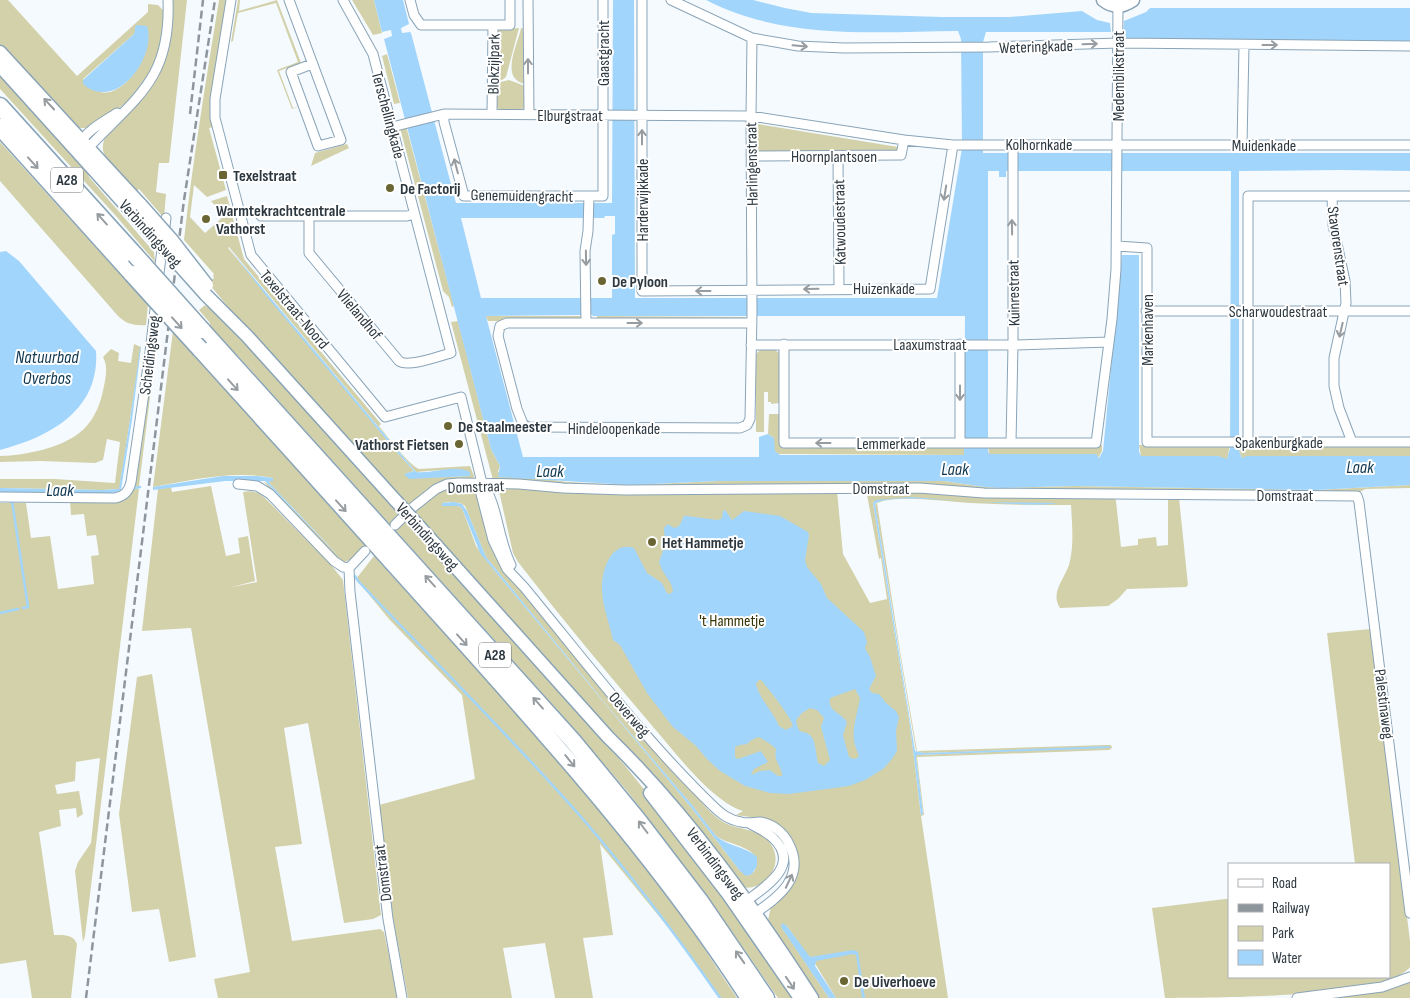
<svg xmlns="http://www.w3.org/2000/svg" width="1410" height="998" font-family="'Sofia Sans Condensed',sans-serif">
  <style>
    .green { fill: #d3d1aa; fill-rule: evenodd }
    .water { fill: #a2d5fb; fill-rule: evenodd }
    .lines { fill: none; stroke-linecap: round; stroke-linejoin: round }
    .stream { stroke: #a2d5fb; stroke-width: 2.5 }
    .street-casing { stroke: #8aa4b7; stroke-width: 11 }
    .secondary-casing { stroke: #8aa4b7; stroke-width: 15 }
    .highway-casing { stroke: #8aa4b7; stroke-width: 19 }
    .street { stroke: #fff; stroke-width: 9 }
    .secondary { stroke: #fff; stroke-width: 12 }
    .highway { stroke: #fff; stroke-width: 16 }
    .rail { stroke: #8e969d; stroke-width: 2.5; stroke-dasharray: 8 4; stroke-linecap: butt }
    .secondary-bridge-casing { stroke: #8aa4b7; stroke-width: 15; stroke-linecap: butt }
    .highway-bridge-casing { stroke: #8aa4b7; stroke-width: 19; stroke-linecap: butt }
    .secondary-bridge { stroke: #fff; stroke-width: 12 }
    .highway-bridge { stroke: #fff; stroke-width: 16 }
    .oneway { stroke: #969ca0 }
    .poi-dot { fill: #6a6633; stroke: #fff; stroke-width: 2 }
    .labels { text-anchor: middle; stroke-width: 4; stroke-linejoin: round; paint-order: stroke }
    .shield { fill: #fff; stroke: #6c7479; stroke-width: 1 }
    .shield-label { font-size: 15px; font-weight: bold; fill: #2d3840 }
    .street-label { font-size: 16px; fill: #2d3840; stroke: #fff }
    .poi-label { font-size: 16px; font-weight: bold; fill: #2d3840; stroke: #fff; text-anchor: start }
    .park-label { font-size: 16px; fill: #353203; stroke: #fff }
    .water-label { font-size: 18px; font-style: italic; fill: #103851; stroke: #fff }
  </style>
  <rect width="100%" height="100%" fill="#f5faff"/>
  <path class="green" d="M0,0H8L77,76L148,12V4L158,5L164,11L162,45L147,80L128,101L113,113L89,128H77L0,48ZM138,25L140,26C142,33 147,42 146,49C143,66 119,100 98,91C93,89 87,83 83,79L134,34Z
    M172,0H187L169,163H159L156,192L166,194L164,218L139,189L136,192C127,182 105,162 103,150C100,130 132,110 144,97C150,90 155,83 159,75C171,51 172,26 172,0Z
    M219,0H226L211,99L213,127L209,128L226,190L207,197L194,185L190,217L205,233L224,216L211,201L227,196L244,259L381,424L379,426C388,437 408,464 419,469L470,466L474,476L473,479L460,480L410,506L402,497L400,498L229,308L209,284V282L214,278L213,276L214,274L184,240C193,159 206,80 219,0ZM228,248L229,247L416,472L442,470L470,476L409,478L405,474L414,471L396,451Z
    M238,0H240L239,11L277,0L301,63L279,71L293,108L300,106L292,109L277,70L298,62L276,3L238,13L233,41L231,42Z
    M352,0H374L382,33L373,35Z
    M519,28L506,77L502,80H496L497,30L500,29Z
    M521,28L526,29L525,84C499,79 518,44 521,28Z
    M387,54L400,103L394,104L382,56Z
    M0,73L87,171L89,177L154,252L155,262L116,216L0,89Z
    M509,80L525,86V107C519,112 502,112 496,107V83Z
    M758,124L898,147V151L758,152Z
    M406,126L409,137L454,306L452,307L449,297L443,291L400,128Z
    M0,142L148,305L146,325C135,326 126,324 118,316L0,181Z
    M347,144L349,148L311,166L315,153Z
    M210,304L400,514L392,522L398,528L406,520L573,705L627,768L674,827L797,998H778L700,886L627,791L562,715L239,357L210,327V323L199,310L205,305L207,307Z
    M157,314L160,317L139,486L135,487L134,489H139L85,936L83,942L75,871L78,862L91,843L100,758L76,762L75,781L55,785L57,794L79,791L83,814L77,818L76,808L59,810L61,826L39,832L54,935C64,935 73,934 77,944L71,998H32L26,960L0,964V503H26L31,538L50,536L58,589L94,584L91,556L99,555L96,535L87,536L84,514L71,515L70,501L124,499Z
    M486,316H582V321H488Z
    M597,316L745,317L744,321L597,320Z
    M458,321L491,449L500,466L498,472L567,482L630,485L719,481H944L985,487L1002,488L1073,486L1316,490L1410,485V488L1366,489L1357,493L584,486L493,480L451,322Z
    M173,331L366,546C358,553 350,564 339,562L263,481L268,484L342,559L270,484L269,481H273V478C234,470 192,480 153,487Z
    M134,344L141,347L120,486L119,489L102,490L0,488V479H55L115,483L120,442L107,439L103,460L95,463L41,461L0,462V456C14,456 28,453 42,450C78,440 97,425 104,386C106,376 108,366 103,357L111,349L119,353L118,361L131,363Z
    M760,350H775L779,353V403L771,404V402H768V392H764V432H756V354Z
    M769,414H779V445L965,446L964,455L778,454L774,450V438L768,434Z
    M988,445H1102V451L1098,458L1096,454H989Z
    M1139,445H1230L1227,460L1218,456H1141Z
    M1239,446H1410V456L1242,458L1239,451Z
    M519,484L837,491L843,554L870,603L887,599L881,558L879,559L867,495L870,490L1114,498L1116,501L1121,547L1138,545V539L1156,537L1157,546L1168,545V499L1179,498L1188,585L1186,587L1127,589L1118,599L1108,606L1060,608C1049,591 1067,577 1070,561C1074,543 1072,524 1071,505C1038,505 1004,505 970,503C947,502 897,494 877,503L900,651L917,751L1105,745H1111L1112,748L1109,750L917,757L924,815L921,816L948,998H836L811,957L808,956L786,925L781,926L829,998H817L768,920L771,907L790,887L793,845L757,818L736,815L743,811C711,801 676,753 654,728C608,674 562,619 518,562L513,553L499,491ZM878,501L875,505L916,751L924,753L1110,747L917,755L916,757L923,814L921,815L910,725L873,503V502Z
    M211,486L226,556L240,553L238,538L248,536L255,581L232,587L257,582L243,492C253,490 258,492 266,499L332,566L343,580L381,915L373,919L344,923L308,723L284,728L302,844L275,847L292,941L380,929L384,932L398,998H218L214,979L250,972L191,628L142,631L158,489L171,487L172,492Z
    M449,487H473L476,488C485,505 484,530 493,546C499,556 508,564 514,573C529,592 544,610 559,629C602,683 644,739 691,790C700,800 709,812 720,820C737,832 761,826 772,846C784,866 764,892 742,887L421,521L422,519L414,511L432,495ZM449,502L460,503L465,506L486,557L609,708L692,805L716,836C727,845 762,847 756,866C755,871 754,873 749,875L740,871L690,806L494,570L476,546L462,508L458,506H442L443,503Z
    M374,556C467,659 563,760 649,870C681,911 708,955 737,998H719L680,942L600,844L613,935L583,938L593,998H555L545,943L503,948L512,998H408L393,919L379,805L475,779L462,695L389,619L356,579Z
    M1371,629L1410,941V967C1387,998 1210,998 1165,998L1152,908L1225,899H1229V977H1389V864H1355L1327,633Z
    M152,674L196,957L169,962L159,909L132,912L119,814L137,677Z
    M1405,983H1410V998H1327Z"/>
  <path class="water" d="M374,0H403L409,24L401,28L402,33L410,32L411,33L456,203H612L613,0H634L635,298H937L962,148L961,39L958,31C874,32 783,40 706,0H753L785,8L811,13L942,17H1009L1082,11L1097,20L1110,23L1111,32H986L983,42V153H1410V171L1342,170L1239,171V451L1242,458L1247,456H1410V485L1316,490L1073,486L1002,488L985,487L944,481H719L630,485L498,477L500,466L491,449L384,39L392,36L391,30L382,32ZM988,171H999V177H1006V171H1231L1230,448L1227,459L1218,456H1141L1139,451V255H1122L1103,451L1099,458L1096,454H989L988,451ZM605,216H615V234L612,235V298H481L461,218H604ZM589,312L593,316H965L964,455H780L775,451L774,438L768,434L759,437V457H523L486,316L583,315Z
    M1150,8H1410V41L1123,40L1124,21L1146,12Z
    M137,25L147,26C157,57 116,113 83,84V80L134,34L135,30V27Z
    M228,247L416,472C434,474 454,464 470,472V476L409,479L404,474L414,471L396,451L268,298Z
    M6,251L19,261L96,351C100,410 50,437 0,450V252Z
    M141,347L132,420L121,490L116,492L104,494L0,492V488L102,490L119,489L130,420L140,348Z
    M223,476H257L273,478V481H269L270,484L342,559L265,481H225L153,490V487L159,486Z
    M911,497L983,502L1057,503C1027,510 889,489 875,504L915,751L924,753L1109,746L1110,748L917,755L916,757L923,814L921,815L910,725L873,503L876,500Z
    M454,502L462,504L467,511L486,557L609,708L692,805L716,836C727,846 745,846 757,857V866L752,874L746,876L740,871L690,806L480,553L462,508L458,506H442V503Z
    M725,510L732,520L744,511L780,516L808,532L809,535L805,560L807,567L821,584L827,598L864,632L867,642L865,648L870,657L876,676L869,689L872,693L879,694L886,703L896,711L899,717L896,731L897,751L892,759L883,769L865,780L849,786L789,794L770,793L745,786L720,771L708,760L695,745L673,727L647,693L620,645L613,640C610,625 602,605 602,590C601,573 610,540 634,548L647,573L662,583L667,593L670,594L673,591L671,584L662,570L659,562L665,545L664,528L668,524L674,528C682,526 680,522 684,516H687L718,520L722,518L723,511ZM759,680H761C769,689 791,717 793,726L786,730L779,726C773,711 760,700 756,684ZM855,689L860,698C858,712 852,726 854,741C855,747 858,752 859,757L854,759L849,757L843,735L847,722C841,712 827,711 830,698ZM810,708L817,710L824,718L821,727L830,760L824,766L818,763C816,756 816,742 811,736C803,728 799,738 796,720L802,713ZM758,737C762,738 773,746 776,749C773,763 782,765 782,776H778L770,770L760,771L751,775L754,769L768,762L761,751L738,759L735,757V747L740,745L747,744L750,741Z
    M782,923L786,925L810,957L853,950L858,952L865,998H862L856,955L853,954L816,961L815,966L836,998H829L781,927Z"/>
  <g class="lines">
    <path class="stream" d="M135,488L140,487
      M12,501L28,607L23,608
      M355,576L358,581C433,660 510,736 582,818C631,875 677,936 720,998
      M0,613L18,609"/>
    <defs>
      <path id="street" d="M231,0L215,99V118L251,255L385,417L461,397L482,483L481,494L493,540L507,569L524,587C585,661 644,739 712,805C721,814 729,820 741,822C748,824 754,822 760,822C772,823 784,833 789,844C806,878 778,897 754,914H751
        M289,0L341,140L318,146L291,72L312,64
        M410,0L414,15L421,25H493
        M528,0L529,114
        M642,0V291L930,289L953,145
        M671,0L752,38L798,46L844,48L989,47L1118,43L1410,46
        M444,114V122L464,196H603V0
        M492,114L493,25H510V0
        M392,127L444,114L751,116L904,140L953,145H1410
        M80,144C85,131 105,121 117,113
        M1242,145L1244,45
        M84,149L88,148C138,96 171,78 168,0
        M751,156L901,155L904,140
        M838,157L839,288
        M1332,196L1333,225L1345,281L1346,303L1334,358V386L1339,408L1352,442
        M261,216H407L414,214
        M309,216V253L399,361C408,368 439,356 451,353L373,54L343,0
        M1117,246L1147,248V442H1410
        M158,281L166,218
        M1146,311H1410
        M586,323L585,251L588,231L589,196
        M752,323H507L500,326L498,336L517,409L523,424L528,427L740,428L747,425L750,419L752,313L751,116L752,38
        M784,344V443H1096L1112,319L1116,269L1118,6
        M960,344V443
        M751,345H1013L1109,342
        M1248,442V196H1410
        M1011,443L1013,345V144
        M482,483C498,504 498,540 511,565
        M238,484L257,486L270,494L334,561L343,567L349,568
        M0,497L115,498C125,496 129,491 131,482L150,352L156,301
        M412,508L436,489L447,484L459,483L519,484L563,488L625,490L919,488L984,493L1357,496L1359,502L1410,913
        M395,525L403,517
        M365,551L349,568L350,592L388,919L402,998
        M745,905V902C765,887 802,865 773,838C766,831 757,828 749,823
        M1297,998L1382,987L1410,977"/>
      <path id="secondary" d="M1103,0C1113,8 1123,7 1133,0
        M0,52L141,205
        M0,66L139,220
        M206,295L247,336L396,501
        M417,524L608,737C687,814 752,905 812,998
        M650,793L728,894L800,998"/>
      <path id="highway" d="M0,106L135,255
        M0,127L132,274
        M202,330L573,741L638,820L700,901L766,998
        M200,349C288,446 376,544 463,641C565,755 666,869 749,998"/>
    </defs>
    <use href="#street" class="street-casing"/>
    <use href="#secondary" class="secondary-casing"/>
    <use href="#highway" class="highway-casing"/>
    <use href="#street" class="street"/>
    <use href="#secondary" class="secondary"/>
    <use href="#highway" class="highway"/>
    <path class="rail" d="M190,114L203,0
      M86,998L184,200L215,0"/>
    <defs>
      <path id="secondary-bridge" d="M141,205L172,240L207,285
        M139,220L206,295
        M396,501L417,524"/>
      <path id="highway-bridge" d="M135,255L202,330
        M132,274L200,349"/>
    </defs>
    <use href="#secondary-bridge" class="secondary-bridge-casing"/>
    <use href="#highway-bridge" class="highway-bridge-casing"/>
    <use href="#secondary-bridge" class="secondary-bridge"/>
    <use href="#highway-bridge" class="highway-bridge"/>
  </g>
  <defs><path id="oneway-shaft" d="M-6 0H5M1.5-3L5.5 0L1.5 3" fill="none" stroke-width="1.6" stroke-linecap="round" stroke-linejoin="round" transform="scale(1.25)"/></defs>
  <g class="oneway">
    <use href="#oneway-shaft" transform="translate(1090 44) rotate(-2)"/>
    <use href="#oneway-shaft" transform="translate(1270 45)"/>
    <use href="#oneway-shaft" transform="translate(800 46) rotate(5)"/>
    <use href="#oneway-shaft" transform="translate(528 66) rotate(-90)"/>
    <use href="#oneway-shaft" transform="translate(49 104) rotate(-133)"/>
    <use href="#oneway-shaft" transform="translate(642 137) rotate(-90)"/>
    <use href="#oneway-shaft" transform="translate(33 163) rotate(48)"/>
    <use href="#oneway-shaft" transform="translate(456 166) rotate(-105)"/>
    <use href="#oneway-shaft" transform="translate(945 193) rotate(99)"/>
    <use href="#oneway-shaft" transform="translate(102 219) rotate(-132)"/>
    <use href="#oneway-shaft" transform="translate(1012 227) rotate(-91)"/>
    <use href="#oneway-shaft" transform="translate(586 258) rotate(89)"/>
    <use href="#oneway-shaft" transform="translate(811 289) rotate(179)"/>
    <use href="#oneway-shaft" transform="translate(703 291) rotate(180)"/>
    <use href="#oneway-shaft" transform="translate(177 323) rotate(48)"/>
    <use href="#oneway-shaft" transform="translate(635 323)"/>
    <use href="#oneway-shaft" transform="translate(1341 330) rotate(103)"/>
    <use href="#oneway-shaft" transform="translate(233 385) rotate(48)"/>
    <use href="#oneway-shaft" transform="translate(960 393) rotate(90)"/>
    <use href="#oneway-shaft" transform="translate(823 443) rotate(180)"/>
    <use href="#oneway-shaft" transform="translate(341 506) rotate(48)"/>
    <use href="#oneway-shaft" transform="translate(430 581) rotate(-132)"/>
    <use href="#oneway-shaft" transform="translate(462 640) rotate(48)"/>
    <use href="#oneway-shaft" transform="translate(538 703) rotate(-132)"/>
    <use href="#oneway-shaft" transform="translate(570 761) rotate(51)"/>
    <use href="#oneway-shaft" transform="translate(643 827) rotate(-127)"/>
    <use href="#oneway-shaft" transform="translate(789 881) rotate(-65)"/>
    <use href="#oneway-shaft" transform="translate(740 957) rotate(-125)"/>
    <use href="#oneway-shaft" transform="translate(790 983) rotate(56)"/>
  </g>
  <g class="poi-dot">
    <rect x="218" y="170" width="10" height="10" rx="2.5"/>
    <circle cx="390" cy="188" r="5"/>
    <circle cx="206" cy="219" r="5"/>
    <circle cx="602" cy="281" r="5"/>
    <circle cx="448" cy="426" r="5"/>
    <circle cx="459" cy="444" r="5"/>
    <circle cx="652" cy="542" r="5"/>
    <circle cx="844" cy="981" r="5"/>
  </g>
  <g class="labels">
    <g class="shield">
      <rect x="51" y="167.5" width="32" height="25" rx="4"/>
      <rect x="479" y="642.5" width="32" height="25" rx="4"/>
    </g>
    <g class="shield-label">
      <text x="67" y="185">A28</text>
      <text x="495" y="660">A28</text>
    </g>
    <g class="street-label">
      <text transform="translate(1036 46) rotate(-2)" y="6">Weteringkade</text>
      <text transform="translate(603 53) rotate(-90)" y="6">Gaastgracht</text>
      <text transform="translate(493 64) rotate(-89)" y="6">Blokzijlpark</text>
      <text transform="translate(1118 76) rotate(-90)" y="6">Medemblikstraat</text>
      <text transform="translate(389 115) rotate(75)" y="6">Terschellingkade</text>
      <text x="570" y="121">Elburgstraat</text>
      <text x="1039" y="150">Kolhornkade</text>
      <text x="1264" y="151">Muidenkade</text>
      <text x="834" y="162">Hoornplantsoen</text>
      <text transform="translate(751 164) rotate(-91)" y="6">Harlingenstraat</text>
      <text transform="translate(522 195) rotate(1)" y="6">Genemuidengracht</text>
      <text transform="translate(642 200) rotate(-90)" y="6">Harderwijkkade</text>
      <text transform="translate(839 222) rotate(-91)" y="6">Katwoudestraat</text>
      <text transform="translate(151 233) rotate(48)" y="6">Verbindingsweg</text>
      <text transform="translate(1339 246) rotate(82)" y="6">Stavorenstraat</text>
      <text x="884" y="294">Huizenkade</text>
      <text transform="translate(1013 293) rotate(-91)" y="6">Kuinrestraat</text>
      <text transform="translate(295 309) rotate(50)" y="6">Texelstraat-Noord</text>
      <text x="1278" y="317">Scharwoudestraat</text>
      <text transform="translate(360 314) rotate(50)" y="6">Vlielandhof</text>
      <text transform="translate(1147 330) rotate(-90)" y="6">Markenhaven</text>
      <text x="930" y="350">Laaxumstraat</text>
      <text transform="translate(149 355) rotate(-83)" y="6">Scheidingsweg</text>
      <text x="614" y="434">Hindeloopenkade</text>
      <text x="1279" y="448">Spakenburgkade</text>
      <text x="891" y="449">Lemmerkade</text>
      <text transform="translate(476 486) rotate(-2)" y="6">Domstraat</text>
      <text x="881" y="494">Domstraat</text>
      <text x="1285" y="501">Domstraat</text>
      <text transform="translate(428 536) rotate(48)" y="6">Verbindingsweg</text>
      <text transform="translate(1385 704) rotate(83)" y="6">Palestinaweg</text>
      <text transform="translate(630 714) rotate(49)" y="6">Oeverweg</text>
      <text transform="translate(716 863) rotate(53)" y="6">Verbindingsweg</text>
      <text transform="translate(382 873) rotate(-97)" y="6">Domstraat</text>
    </g>
    <g class="poi-label">
      <text x="233" y="181">Texelstraat</text>
      <text x="400" y="194">De Factorij</text>
      <text x="216" y="216">Warmtekrachtcentrale<tspan x="216" dy="18">Vathorst</tspan></text>
      <text x="612" y="287">De Pyloon</text>
      <text x="458" y="432">De Staalmeester</text>
      <text x="449" y="450" text-anchor="end">Vathorst Fietsen</text>
      <text x="662" y="548">Het Hammetje</text>
      <text x="854" y="987">De Uiverhoeve</text>
    </g>
    <g class="park-label">
      <text x="732" y="626">'t Hammetje</text>
    </g>
    <g class="water-label">
      <text x="47" y="363">Natuurbad<tspan x="47" dy="21">Overbos</tspan></text>
      <text x="1360" y="473">Laak</text>
      <text x="955" y="475">Laak</text>
      <text x="550" y="477">Laak</text>
      <text x="60" y="496">Laak</text>
    </g>
  </g>
  <rect x="1228" y="863" width="162" height="115" fill="#ffffff" stroke="#abafb3"/>
  <rect x="1238" y="879" width="25" height="8" fill="#ffffff" stroke="#abafb3"/>
  <text x="1272" y="888" font-size="15" fill="#2d3840">Road</text>
  <rect x="1238" y="904" width="25" height="8" fill="#8e969d" stroke="#abafb3"/>
  <text x="1272" y="913" font-size="15" fill="#2d3840">Railway</text>
  <rect x="1238" y="926" width="25" height="15" fill="#d3d1aa" stroke="#abafb3"/>
  <text x="1272" y="938" font-size="15" fill="#2d3840">Park</text>
  <rect x="1238" y="950" width="25" height="15" fill="#a2d5fb" stroke="#abafb3"/>
  <text x="1272" y="963" font-size="15" fill="#2d3840">Water</text>
</svg>
